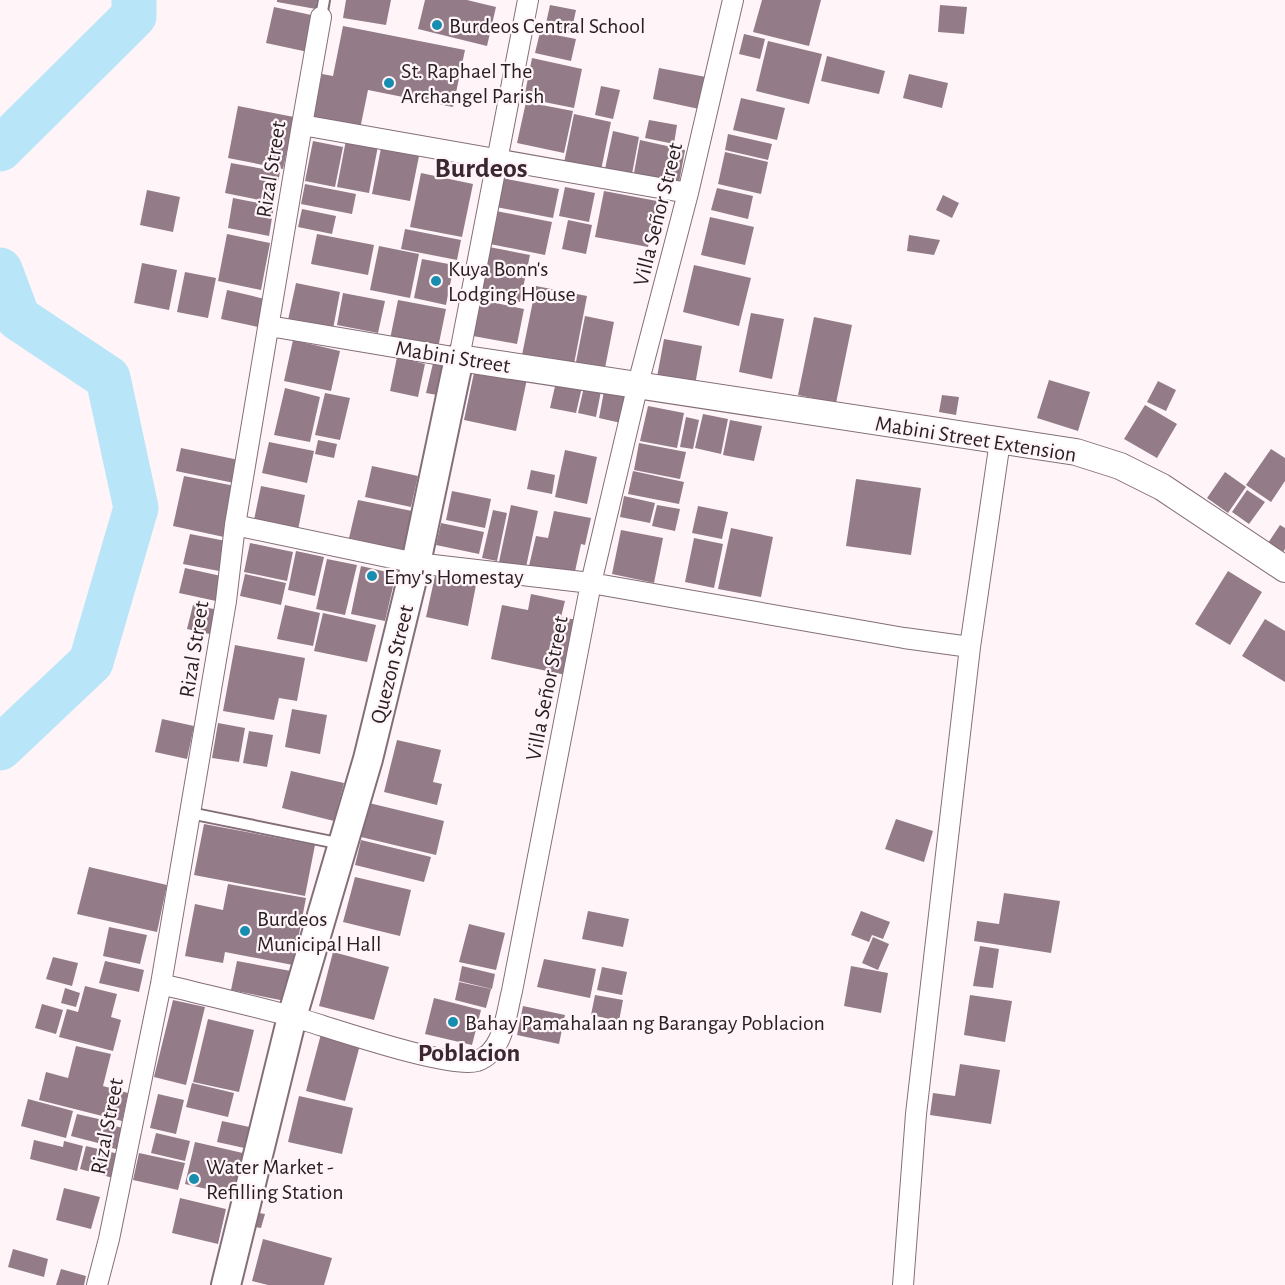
<svg xmlns="http://www.w3.org/2000/svg" width="1285" height="1285" font-family="'Alegreya Sans',sans-serif">
  <style>
    .lines { fill: none; stroke-linecap: round; stroke-linejoin: round }
    .river { stroke: #b8e5f7; stroke-width: 45 }
    .building { fill: #937c87 }
    .service-casing { stroke: #846e79; stroke-width: 14 }
    .minor-casing { stroke: #846e79; stroke-width: 22 }
    .tertiary-casing { stroke: #846e79; stroke-width: 28 }
    .secondary-casing { stroke: #846e79; stroke-width: 32 }
    .service { stroke: #fff; stroke-width: 10 }
    .minor { stroke: #fff; stroke-width: 20 }
    .tertiary { stroke: #fff; stroke-width: 26 }
    .secondary { stroke: #fff; stroke-width: 28 }
    .poi-dot { fill: #178db0; stroke: #fff5f9; stroke-width: 2 }
    .labels { text-anchor: middle; stroke-width: 4.5; stroke-linejoin: round; paint-order: stroke }
    .poi-label { font-size: 22px; fill: #281f23; stroke: #fff5f9; text-anchor: start }
    .street-label { font-size: 22px; fill: #281f23; stroke: #fff5f9 }
    .quarter-label { font-size: 26px; font-weight: bold; fill: #3a2731; stroke: #fff5f9 }
    .district-label { font-size: 28px; font-weight: bold; fill: #3a2731; stroke: #fff5f9 }
  </style>
  <rect width="100%" height="100%" fill="#fff5f9"/>
  <g class="lines">
    <path class="river" d="M0,149L134,16V0
      M0,270L18,318L108,378L136,508L91,662L0,748"/>
  </g>
  <path class="building" d="M277,0H317L316,9L277,2Z
    M346,0H391L386,25L343,18Z
    M425,0H467L496,7L487,46L418,29Z
    M762,0H821L809,46L753,32Z
    M550,5L576,10L571,33L545,28Z
    M940,5L967,7L964,34L938,32Z
    M274,7L316,16L308,52L266,43Z
    M343,26L465,50L453,107L368,90L359,134L312,124L322,74L333,76Z
    M540,32L576,39L571,61L535,53Z
    M744,34L765,39L760,59L739,54Z
    M768,41L822,54L809,104L756,91Z
    M827,56L885,71L879,94L821,81Z
    M532,58L582,69L574,108L524,98Z
    M659,68L706,77L699,109L653,99Z
    M909,74L948,83L942,108L903,98Z
    M601,86L620,90L613,119L595,115Z
    M741,98L785,108L777,140L733,130Z
    M526,102L573,111L564,153L517,143Z
    M238,106L294,117L283,169L228,158Z
    M574,114L611,122L601,170L564,163Z
    M649,120L677,125L674,144L645,138Z
    M613,131L639,137L632,174L605,169Z
    M728,134L772,144L768,160L725,150Z
    M346,140L378,146L369,193L337,187Z
    M640,140L685,150L679,183L634,173Z
    M313,141L343,147L335,187L305,181Z
    M381,148L419,156L410,201L372,194Z
    M725,152L768,162L761,194L718,184Z
    M231,163L280,172L274,203L225,193Z
    M421,173L473,184L462,237L410,227Z
    M502,178L559,189L553,218L496,207Z
    M305,184L356,194L352,214L301,204Z
    M565,187L595,193L589,222L559,216Z
    M717,188L753,196L748,219L711,210Z
    M147,190L180,197L173,232L140,225Z
    M604,191L657,201L648,247L595,237Z
    M943,195L959,203L952,218L936,210Z
    M233,198L274,206L269,236L228,228Z
    M302,209L336,216L332,234L298,227Z
    M496,211L552,222L545,255L490,244Z
    M710,217L754,227L745,265L701,255Z
    M568,220L592,225L586,254L562,249Z
    M405,229L461,240L457,260L401,249Z
    M227,234L270,243L261,290L218,281Z
    M317,234L374,245L368,275L311,264Z
    M909,235L940,240L934,255L907,251Z
    M379,246L419,254L410,298L370,290Z
    M489,247L530,255L520,302L479,294Z
    M422,259L454,265L446,305L414,298Z
    M142,263L177,270L169,310L134,303Z
    M694,265L751,278L739,326L683,312Z
    M185,272L216,278L208,318L177,312Z
    M296,283L340,292L333,329L288,320Z
    M536,286L587,296L574,364L522,355Z
    M227,290L265,299L258,327L221,319Z
    M343,293L385,301L378,333L337,325Z
    M398,300L446,309L438,348L390,339Z
    M481,300L524,309L517,344L473,336Z
    M751,313L784,319L772,379L739,372Z
    M585,316L614,322L605,368L576,362Z
    M814,317L852,325L836,403L798,395Z
    M664,339L702,346L695,385L657,377Z
    M293,340L340,351L331,391L284,381Z
    M397,357L425,364L418,397L390,391Z
    M434,359L451,364L443,396L426,393Z
    M475,368L527,379L516,431L464,420Z
    M1049,380L1090,392L1078,431L1037,418Z
    M1158,381L1176,390L1166,411L1147,402Z
    M556,382L582,387L576,413L550,408Z
    M584,387L601,391L596,417L578,413Z
    M285,388L320,397L310,442L274,435Z
    M604,391L626,396L621,423L599,418Z
    M325,393L350,398L340,440L315,435Z
    M942,395L959,397L956,415L939,412Z
    M1145,405L1177,424L1157,458L1124,439Z
    M648,406L684,413L677,448L640,441Z
    M703,414L728,419L721,454L695,448Z
    M686,417L699,420L693,449L680,447Z
    M730,420L762,426L754,461L723,455Z
    M318,440L337,444L334,458L315,454Z
    M269,442L314,451L307,483L262,473Z
    M639,443L686,452L680,479L634,470Z
    M181,448L239,460L234,483L176,471Z
    M1271,449L1285,458V481L1271,502L1246,485Z
    M565,450L597,457L587,504L555,497Z
    M372,466L418,476L411,507L365,497Z
    M531,470L555,475L552,494L527,489Z
    M633,471L684,482L679,504L628,494Z
    M1225,472L1246,487L1228,513L1207,498Z
    M184,476L235,486L224,537L173,526Z
    M856,479L921,488L911,555L846,546Z
    M261,486L305,495L298,530L254,520Z
    M1247,490L1265,502L1249,524L1232,512Z
    M452,491L491,499L485,528L446,520Z
    M624,496L655,503L650,523L620,517Z
    M358,500L417,512L408,551L349,538Z
    M511,505L538,511L526,567L499,562Z
    M657,505L680,509L675,531L652,526Z
    M698,506L728,512L722,539L692,533Z
    M493,510L507,513L497,561L482,558Z
    M554,511L591,518L585,545L581,544L574,576L529,566L536,536L548,538Z
    M441,523L484,532L479,554L436,545Z
    M1280,525L1285,528V549L1280,556L1266,546Z
    M731,528L773,537L761,597L718,589Z
    M621,530L663,538L654,583L612,574Z
    M190,534L226,541L219,571L183,564Z
    M694,538L723,544L714,588L685,582Z
    M250,543L293,552L287,581L244,572Z
    M296,551L324,557L315,596L288,590Z
    M327,559L357,565L345,615L316,609Z
    M361,566L396,574L385,621L351,614Z
    M185,568L221,576L216,601L179,593Z
    M1228,571L1262,592L1230,645L1195,624Z
    M245,574L286,583L281,605L240,596Z
    M435,576L476,585L468,626L426,617Z
    M531,594L565,601L561,617L577,620L566,675L491,659L502,605L528,610Z
    M193,605L219,610L214,635L187,629Z
    M285,605L320,613L313,646L277,639Z
    M323,613L376,625L367,662L314,651Z
    M1265,619L1285,631V682L1242,656Z
    M235,645L305,658L297,701L279,698L274,720L223,711Z
    M292,709L327,715L320,754L285,747Z
    M162,719L194,726L187,759L155,752Z
    M218,723L245,728L239,762L212,758Z
    M249,731L273,735L267,767L243,763Z
    M397,740L441,750L433,782L442,784L437,805L384,792Z
    M291,771L344,783L334,821L282,808Z
    M369,803L444,821L436,855L361,837Z
    M896,819L933,831L924,862L885,849Z
    M204,824L315,845L305,896L194,875Z
    M361,840L431,857L424,882L355,865Z
    M89,867L167,885L157,932L77,914Z
    M355,877L411,890L400,936L343,922Z
    M228,884L306,898L293,965L225,952L223,963L185,956L195,904L223,910Z
    M1004,893L1060,901L1051,953L974,941L977,921L999,924Z
    M588,911L629,919L623,947L582,939Z
    M861,911L890,922L883,939L872,935L869,942L851,935Z
    M469,924L505,933L496,970L459,962Z
    M109,927L147,935L140,964L103,956Z
    M873,937L889,944L878,970L862,963Z
    M980,946L999,949L993,988L973,986Z
    M333,952L389,967L374,1020L319,1006Z
    M53,957L78,963L72,986L46,979Z
    M544,959L596,969L590,998L537,987Z
    M105,961L144,970L139,992L99,983Z
    M237,961L291,971L285,1001L231,990Z
    M462,966L495,974L492,989L459,981Z
    M851,966L888,973L881,1013L844,1006Z
    M602,967L627,972L622,995L597,990Z
    M459,982L491,989L486,1008L455,1000Z
    M85,986L117,994L111,1017L121,1020L113,1051L59,1037L67,1009L78,1012Z
    M65,988L80,993L76,1007L61,1003Z
    M595,995L623,1000L619,1021L591,1015Z
    M970,995L1012,1001L1005,1042L964,1035Z
    M434,998L481,1010L472,1045L425,1034Z
    M173,1000L205,1007L186,1085L154,1077Z
    M42,1004L63,1010L56,1034L35,1028Z
    M523,1006L565,1015L559,1044L517,1035Z
    M208,1019L254,1030L239,1092L193,1082Z
    M321,1034L360,1045L345,1101L306,1091Z
    M76,1046L111,1054L103,1086L128,1093L122,1121L39,1100L46,1072L68,1078Z
    M960,1064L1000,1070L991,1124L930,1115L933,1093L955,1096Z
    M192,1083L234,1093L228,1117L186,1107Z
    M158,1094L184,1100L176,1134L150,1128Z
    M299,1096L353,1108L342,1154L288,1142Z
    M28,1099L73,1111L66,1138L21,1126Z
    M77,1114L103,1120L98,1143L71,1136Z
    M222,1121L254,1128L249,1149L217,1142Z
    M105,1123L126,1129L120,1150L100,1145Z
    M156,1133L190,1141L185,1161L151,1153Z
    M34,1140L63,1147L64,1141L83,1146L77,1171L30,1159Z
    M195,1142L247,1154L237,1196L185,1184Z
    M86,1146L119,1154L113,1178L80,1169Z
    M139,1153L185,1163L178,1190L133,1180Z
    M64,1188L100,1197L91,1229L56,1220Z
    M180,1198L226,1209L218,1244L172,1233Z
    M259,1213L265,1214L261,1228L255,1227Z
    M263,1239L332,1258L324,1285H268L252,1281Z
    M13,1249L48,1259L44,1277L8,1267Z
    M61,1269L86,1276L84,1285H56Z"/>
  <g class="lines">
    <defs>
      <path id="service" d="M321,17L324,0
        M190,813L342,844"/>
      <path id="minor" d="M302,125L688,193
        M269,326L459,358L528,0
        M235,525L416,563L591,583L904,638L970,647
        M161,984C205,995 250,1005 294,1017C329,1027 448,1069 477,1061C504,1052 506,1014 512,991L591,583L638,384L688,193L733,0
        M97,1285L109,1239L161,984L226,601L235,525L302,125L321,17
        M903,1285L916,1114L970,647L1000,441"/>
      <path id="tertiary" d="M459,358L1076,452L1120,466L1162,487L1285,569"/>
      <path id="secondary" d="M226,1285L292,1017L368,759L416,563L459,358"/>
    </defs>
    <use href="#service" class="service-casing"/>
    <use href="#minor" class="minor-casing"/>
    <use href="#tertiary" class="tertiary-casing"/>
    <use href="#secondary" class="secondary-casing"/>
    <use href="#service" class="service"/>
    <use href="#minor" class="minor"/>
    <use href="#tertiary" class="tertiary"/>
    <use href="#secondary" class="secondary"/>
  </g>
  <g class="poi-dot">
    <circle cx="437" cy="25" r="6"/>
    <circle cx="389" cy="83" r="6"/>
    <circle cx="436" cy="281" r="6"/>
    <circle cx="372" cy="576" r="6"/>
    <circle cx="245" cy="931" r="6"/>
    <circle cx="453" cy="1022" r="6"/>
    <circle cx="194" cy="1179" r="6"/>
  </g>
  <g class="labels">
    <g class="poi-label">
      <text x="449" y="33">Burdeos Central School</text>
      <text x="401" y="78">St. Raphael The<tspan x="401" dy="25">Archangel Parish</tspan></text>
      <text x="448" y="276">Kuya Bonn's<tspan x="448" dy="25">Lodging House</tspan></text>
      <text x="384" y="584">Emy's Homestay</text>
      <text x="257" y="926">Burdeos<tspan x="257" dy="25">Municipal Hall</tspan></text>
      <text x="465" y="1030">Bahay Pamahalaan ng Barangay Poblacion</text>
      <text x="206" y="1174">Water Market -<tspan x="206" dy="25">Refilling Station</tspan></text>
    </g>
    <g class="street-label">
      <text transform="translate(270 169) rotate(-81)" y="8">Rizal Street</text>
      <text transform="translate(657 214) rotate(-76)" y="8">Villa Señor Street</text>
      <text transform="translate(453 356) rotate(9)" y="8">Mabini Street</text>
      <text transform="translate(976 438) rotate(9)" y="8">Mabini Street Extension</text>
      <text transform="translate(193 649) rotate(-81)" y="8">Rizal Street</text>
      <text transform="translate(391 664) rotate(-76)" y="8">Quezon Street</text>
      <text transform="translate(546 688) rotate(-79)" y="8">Villa Señor Street</text>
      <text transform="translate(106 1126) rotate(-79)" y="8">Rizal Street</text>
    </g>
    <g class="quarter-label">
      <text x="469" y="1061">Poblacion</text>
    </g>
    <g class="district-label">
      <text x="481" y="177">Burdeos</text>
    </g>
  </g>
</svg>
